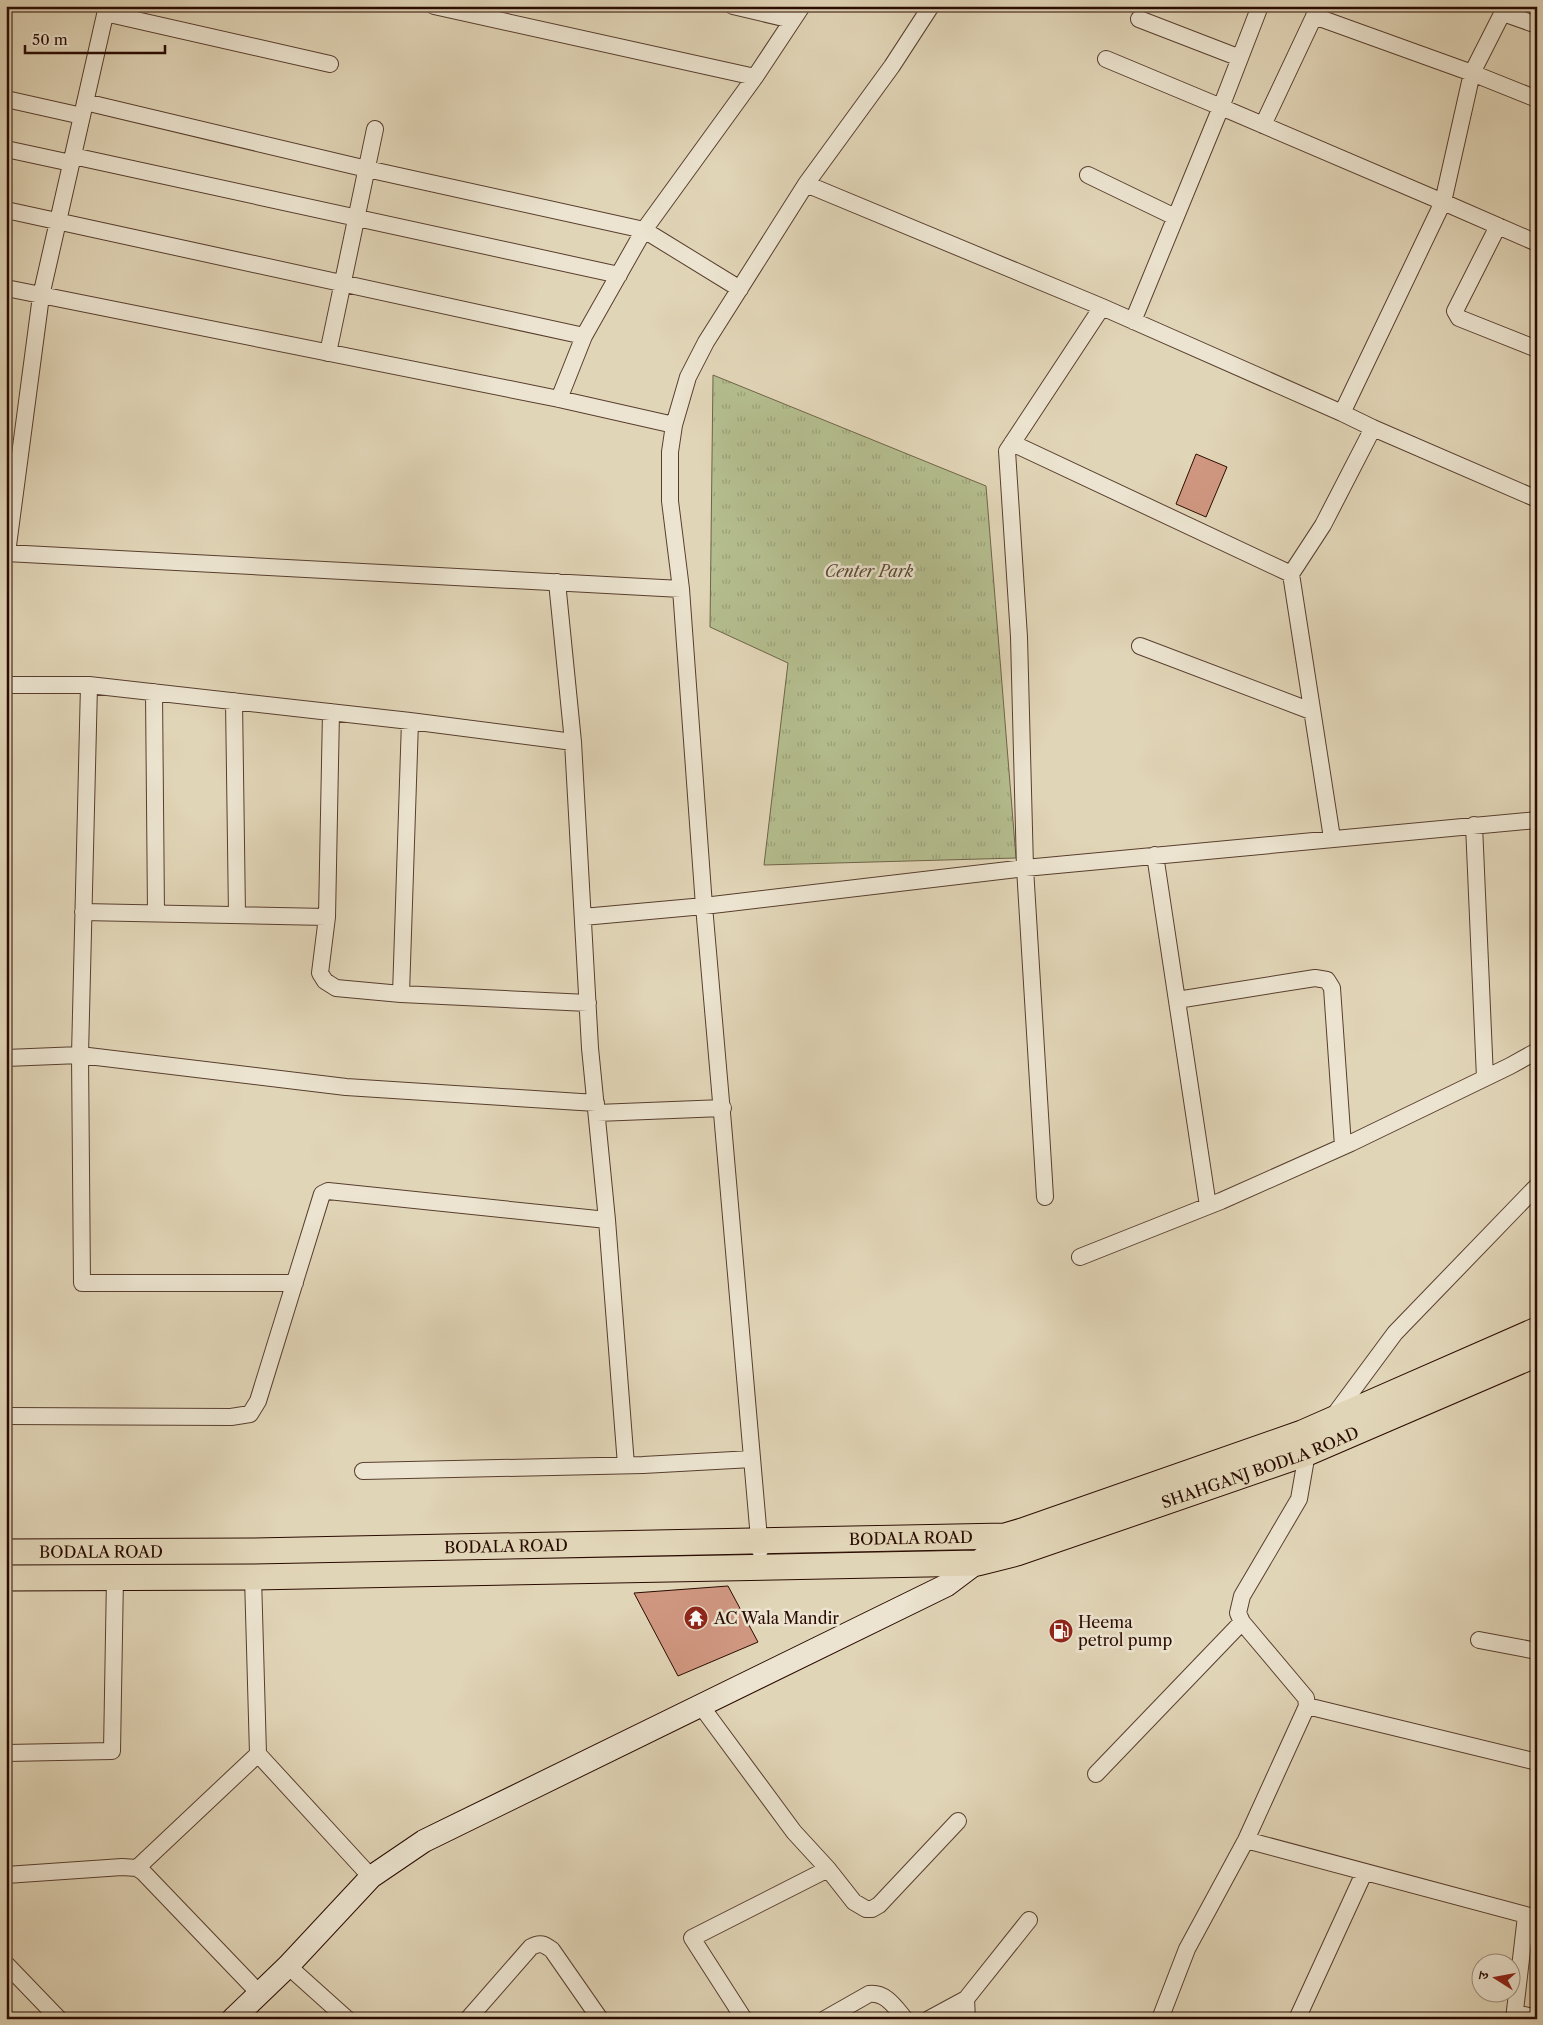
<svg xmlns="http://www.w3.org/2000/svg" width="1543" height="2025" font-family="'Libre Caslon Text','Noto Serif Devanagari',serif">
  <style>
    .park { fill: url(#park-tufts); stroke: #6f6448 }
    .building { fill: #d09780; stroke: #2a0b01 }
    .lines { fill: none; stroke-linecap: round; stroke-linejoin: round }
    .street-casing { stroke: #583e2e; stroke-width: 18 }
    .secondary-casing { stroke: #2a0b01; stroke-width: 24 }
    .primary-casing { stroke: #2a0b01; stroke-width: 27 }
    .street { stroke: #ece4d0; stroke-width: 16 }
    .secondary { stroke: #ece4d0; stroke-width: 22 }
    .primary { stroke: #e1d5b7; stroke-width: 25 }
    .labels { text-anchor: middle; stroke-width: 5; stroke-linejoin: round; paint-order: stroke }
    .park-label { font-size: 16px; font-style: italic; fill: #5a4932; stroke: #ece4d0 }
    .street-label { font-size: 16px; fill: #2a0b01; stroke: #ece4d0 }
    .poi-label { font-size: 16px; fill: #2a0b01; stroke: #ece4d0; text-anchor: start }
  </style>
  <defs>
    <pattern id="park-tufts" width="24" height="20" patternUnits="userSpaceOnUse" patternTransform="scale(1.25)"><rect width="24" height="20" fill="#b4bd8e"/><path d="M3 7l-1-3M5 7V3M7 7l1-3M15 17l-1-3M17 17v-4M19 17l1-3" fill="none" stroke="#9ba179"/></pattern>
  </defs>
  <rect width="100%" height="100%" fill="#e1d5b7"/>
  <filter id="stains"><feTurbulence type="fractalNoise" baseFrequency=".004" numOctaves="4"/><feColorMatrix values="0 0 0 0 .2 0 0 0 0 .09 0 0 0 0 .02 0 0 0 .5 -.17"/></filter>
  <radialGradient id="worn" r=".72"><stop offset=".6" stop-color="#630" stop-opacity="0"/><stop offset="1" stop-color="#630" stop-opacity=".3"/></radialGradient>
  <path class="park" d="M713,375L986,486L1016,858L764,865L788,663L710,627Z"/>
  <path class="building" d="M1196,454L1227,467L1206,517L1176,504Z
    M728,1586L758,1642L678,1676L634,1593Z"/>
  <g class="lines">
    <defs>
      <path id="street" d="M434,6L755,77
        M733,6L792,20
        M105,13L330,64
        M1503,13L1537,25
        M1314,16L1472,73L1537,99
        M1139,19L1240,58
        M1106,59L1221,107L1260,6
        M6,99L82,116
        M85,102L367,169L644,230L740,289
        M1263,125L1319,6
        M6,149L71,163
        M73,156L619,275
        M1088,175L1175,217
        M806,184L1102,307L1342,413L1373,428L1537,499
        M6,210L584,336
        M1498,226L1455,311L1459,318L1537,349
        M6,288L559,399L674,425
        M1133,321L1221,107L1443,202L1472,73L1506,6
        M328,353L375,129
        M559,399L584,336L644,230L755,77L802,6
        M1342,413L1443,202L1537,243
        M1012,443L1291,574
        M6,553L681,589
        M7,553L41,296L107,6
        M557,582L573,742L590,1048L607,1220
        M1140,646L1311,711
        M6,685H89L410,721L573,742
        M89,685L80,1055L82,1283H295
        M154,692L156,913
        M234,701L237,915
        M410,721L401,994L588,1003
        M1474,825L1485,1078
        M1332,838L1291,574L1323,525L1373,428
        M1155,855L1208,1206
        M83,912L327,917L331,712
        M327,917L320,973L325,981L336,988L401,994
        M583,917L704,906L1025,868L1537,820
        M1177,1000L1315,978L1327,980L1332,988L1343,1146
        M6,1058L80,1055L346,1087L596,1103
        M597,1113L723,1108
        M1045,1197L1025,868L1019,637L1007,451L1102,307
        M1080,1257L1221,1201L1351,1143L1510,1066L1537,1051
        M6,1416L231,1417L250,1414L258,1401L322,1194L328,1191L607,1220L626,1465
        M1332,1418L1395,1333L1537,1186
        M363,1471L643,1465L752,1459
        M760,1550L704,906L681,589L670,501V452L674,425L688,377L706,342L806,184L892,66L931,6
        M1479,1640L1537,1651
        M701,1706L794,1832L828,1869L854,1902L866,1909H872L879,1905L958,1821
        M1307,1706L1537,1762
        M6,1753L112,1751L115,1577
        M258,1754L371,1877
        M1096,1774L1242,1622
        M1246,1840L1537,1918
        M137,1868L258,1754L253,1577
        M6,1875L122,1867L137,1868L143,1872L259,1993
        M6,1964L59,2019
        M288,1966L347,2019
        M1515,2013L1537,2018
        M468,2019L531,1947C540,1942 544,1944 552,1950L600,2019
        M744,2019L692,1938L828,1869
        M825,2019L869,1994C886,1992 895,2007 905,2019
        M929,2019L966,1999
        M967,2019L966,1999L1029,1920
        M1160,2019L1187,1949L1246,1840L1307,1706L1306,1698L1242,1622L1238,1613L1242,1596L1299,1499L1307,1453L1305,1447
        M1297,2019L1364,1873
        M1514,2019L1526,1916"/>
      <path id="secondary" d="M233,2019L288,1966L371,1877L424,1841L947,1585L983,1558"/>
      <g id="primary">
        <path id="s1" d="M6,1552L253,1551L1005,1536L1022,1531L1302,1433L1537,1330"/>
        <path id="s2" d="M6,1578L253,1577L978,1563L1017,1553L1307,1453L1537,1354"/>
      </g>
    </defs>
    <use href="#street" class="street-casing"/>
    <use href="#secondary" class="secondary-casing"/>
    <use href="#primary" class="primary-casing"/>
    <use href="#street" class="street"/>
    <use href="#secondary" class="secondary"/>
    <use href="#primary" class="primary"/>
  </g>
  <defs>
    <symbol id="temple-disc" viewBox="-11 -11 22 22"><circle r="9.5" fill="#8f2418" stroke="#ece4d0"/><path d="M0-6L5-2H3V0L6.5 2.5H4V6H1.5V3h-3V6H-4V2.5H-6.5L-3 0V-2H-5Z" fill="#fff"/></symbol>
    <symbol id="fuel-disc" viewBox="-11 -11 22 22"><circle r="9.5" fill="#8f2418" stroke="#ece4d0"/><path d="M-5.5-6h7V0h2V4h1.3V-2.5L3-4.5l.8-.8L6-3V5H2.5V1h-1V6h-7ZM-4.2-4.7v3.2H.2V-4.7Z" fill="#fff"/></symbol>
  </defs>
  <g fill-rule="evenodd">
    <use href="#temple-disc" x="682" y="1604" width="28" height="28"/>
    <use href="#fuel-disc" x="1047" y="1617" width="28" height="28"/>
  </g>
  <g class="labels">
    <g class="park-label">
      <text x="869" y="577">Center Park</text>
    </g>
    <g class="street-label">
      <text dy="6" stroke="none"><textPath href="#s2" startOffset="1270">SHAHGANJ BODLA ROAD</textPath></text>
      <text dy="6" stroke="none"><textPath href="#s1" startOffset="905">BODALA ROAD</textPath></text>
      <text dy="6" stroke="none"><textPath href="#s1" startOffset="500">BODALA ROAD</textPath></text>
      <text dy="6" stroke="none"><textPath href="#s1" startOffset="95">BODALA ROAD</textPath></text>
    </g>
    <g class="poi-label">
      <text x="714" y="1624">AC Wala Mandir</text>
      <text x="1078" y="1628">Heema<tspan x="1078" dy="18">petrol pump</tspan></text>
    </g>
  </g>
  <rect width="1543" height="2025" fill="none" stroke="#e1d5b7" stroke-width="25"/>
  <rect x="8" y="8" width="1528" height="2010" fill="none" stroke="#2a0b01" stroke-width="2.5"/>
  <rect x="12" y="12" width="1518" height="2000" fill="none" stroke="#2a0b01"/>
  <g transform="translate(1496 1978) rotate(281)"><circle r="24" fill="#ece4d0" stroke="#9e8d7d"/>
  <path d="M0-4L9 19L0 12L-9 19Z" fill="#8f2418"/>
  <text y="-8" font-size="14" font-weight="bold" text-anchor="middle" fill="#2a0b01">उ</text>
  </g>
  <path d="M25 45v8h140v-8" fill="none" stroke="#2a0b01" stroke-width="2.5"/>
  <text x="32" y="45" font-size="15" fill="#2a0b01" stroke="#ece4d0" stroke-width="4" paint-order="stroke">50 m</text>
  <rect width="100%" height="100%" filter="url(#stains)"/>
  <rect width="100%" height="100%" fill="url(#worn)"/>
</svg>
